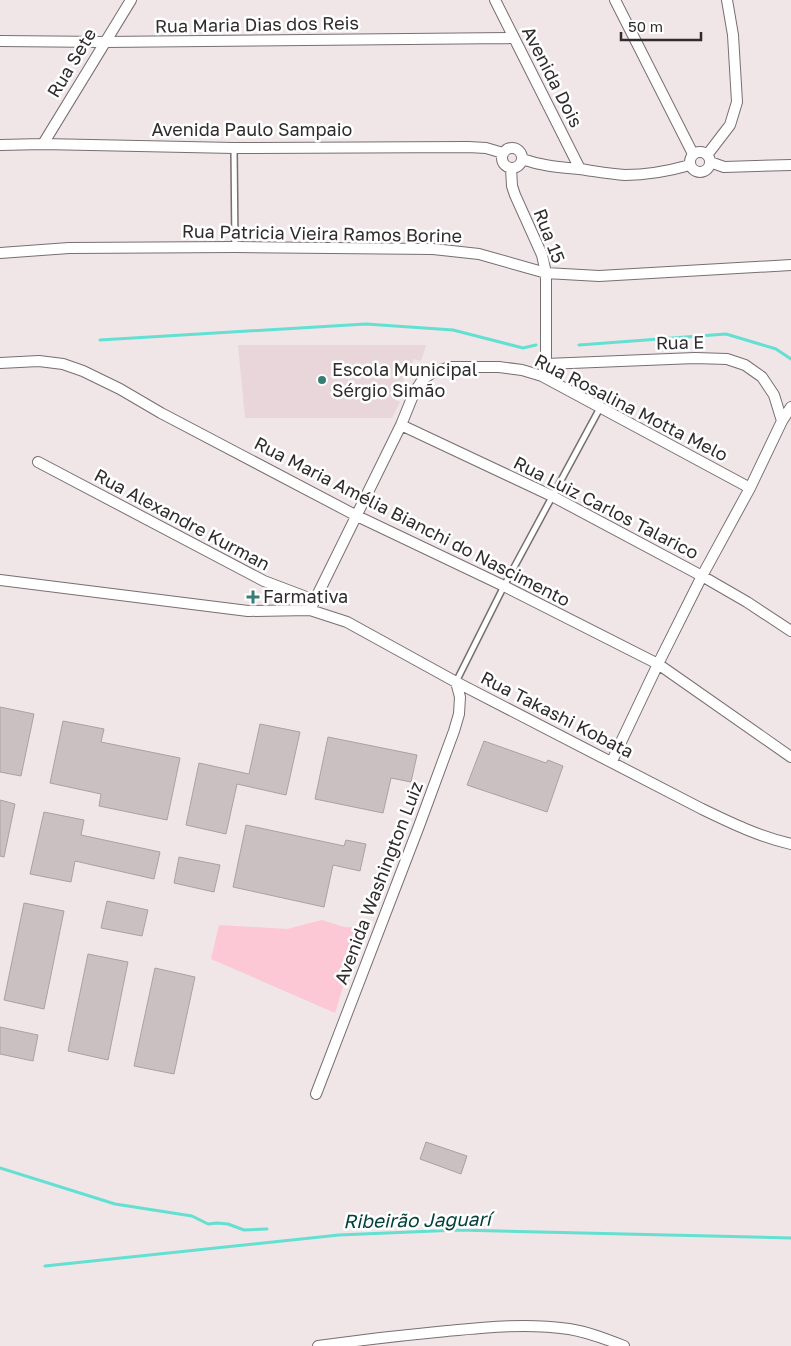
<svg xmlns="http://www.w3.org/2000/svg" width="791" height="1346" font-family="'Golos Text',sans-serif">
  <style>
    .built { fill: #e9d6da }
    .green { fill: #fdc8d5 }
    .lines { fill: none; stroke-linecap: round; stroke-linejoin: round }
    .stream { stroke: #63e0d2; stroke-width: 3 }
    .building { fill: #cac0c2; stroke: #aba1a3 }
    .service-casing { stroke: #786f71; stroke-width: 8 }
    .minor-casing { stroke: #786f71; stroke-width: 12 }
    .service { stroke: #fff; stroke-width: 5 }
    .minor { stroke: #fff; stroke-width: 10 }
    .poi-dot { fill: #367d75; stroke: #fff; stroke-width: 2 }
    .labels { text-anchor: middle; stroke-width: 5; stroke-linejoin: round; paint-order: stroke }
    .street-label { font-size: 18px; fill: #302c2d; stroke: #fff }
    .poi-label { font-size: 18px; fill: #302c2d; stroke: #fff; text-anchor: start }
    .water-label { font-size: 19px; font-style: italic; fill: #03403a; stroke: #fff }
  </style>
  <rect width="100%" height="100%" fill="#f0e5e7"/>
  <path class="built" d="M238,345H426L421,361L414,359L394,399L400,402L392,418H245Z"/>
  <path class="green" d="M322,920L344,927L369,928L343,987L335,1013L211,959L219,925L287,929Z"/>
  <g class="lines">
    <path class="stream" d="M100,340L366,324L453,330L523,348L536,345
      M579,345L726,334L776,349L791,359
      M0,1168L115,1204L192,1216L208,1224L217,1223L228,1224L244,1230L267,1229
      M45,1266L339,1235L458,1230L791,1238"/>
  </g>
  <path class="building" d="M0,707L34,714L21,776L0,772Z
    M63,721L104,729L101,742L180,758L167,820L99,806L101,794L50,783Z
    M260,724L300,732L286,795L237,784L226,834L186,825L199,763L249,774Z
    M328,737L417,755L411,782L391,778L383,813L315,799Z
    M484,741L546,763L548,760L563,766L547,812L467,785Z
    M0,800L15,804L4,857L0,856Z
    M44,812L84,820L81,835L160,852L154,879L75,861L71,882L30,874Z
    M246,825L344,846L346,840L366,844L360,871L333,865L324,907L233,887Z
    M179,857L220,865L214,892L174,883Z
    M107,901L148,910L142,936L101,928Z
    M24,903L64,911L44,1009L4,1000Z
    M88,954L128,962L108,1060L68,1051Z
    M155,968L195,977L174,1074L134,1066Z
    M0,1027L38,1035L33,1061L0,1054Z
    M426,1142L467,1156L461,1174L420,1159Z"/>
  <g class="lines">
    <defs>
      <path id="service" d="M234,148L235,247
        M456,682L504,586L600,408"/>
      <path id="minor" d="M495,0L580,169
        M615,0L693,154
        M0,41L104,42L514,38
        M43,144L131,0
        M0,145L43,144L234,148L468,147L486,148L503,153
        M502 158a10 10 0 1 1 20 0a10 10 0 1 1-20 0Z
        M690 162a10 10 0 1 1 20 0a10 10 0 1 1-20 0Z
        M707,155L730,125L737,102L733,35L727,0
        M522,159C542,166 558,167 579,169C594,171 610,174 625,175C647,175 669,171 690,165
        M710,162L724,167L791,165
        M511,168L512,186L515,195L542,255L546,273V364L545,368
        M0,253L69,248L235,247L433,249L479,254L546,273L599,276L791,265
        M0,363L39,361L63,364L83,371L120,389L161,413L357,516L504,586L658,664L791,757
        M546,364L695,358L727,359L745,365L762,377L774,395L782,421
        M401,425L552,496L702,576L747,602L791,631
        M38,462L264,581L314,600
        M0,580L248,611L310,610L347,622L456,682L702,809C731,823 760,837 791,844
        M310,610L401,425L414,393L423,379L435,371L451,367H499L522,370L542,376L750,488
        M612,761L658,664L702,576L750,488L782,421L791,407
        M316,1094L419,826L454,731L459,714L460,697L456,682
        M318,1346C361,1340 404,1335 447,1331C488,1327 528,1323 569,1329C588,1332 606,1339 624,1346"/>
    </defs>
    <use href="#service" class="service-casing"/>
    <use href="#minor" class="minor-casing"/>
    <use href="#service" class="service"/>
    <use href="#minor" class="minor"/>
  </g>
  <g class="poi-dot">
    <circle cx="322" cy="380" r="5"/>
    <path d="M250.5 589.5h5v5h5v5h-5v5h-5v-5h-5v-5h5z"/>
  </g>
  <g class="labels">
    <g class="street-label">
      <text transform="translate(257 25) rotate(-1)" y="6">Rua Maria Dias dos Reis</text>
      <text transform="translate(72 63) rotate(-59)" y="6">Rua Sete</text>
      <text transform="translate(552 77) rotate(63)" y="6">Avenida Dois</text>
      <text x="252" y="136">Avenida Paulo Sampaio</text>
      <text transform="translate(322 234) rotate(1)" y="6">Rua Patricia Vieira Ramos Borine</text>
      <text transform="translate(549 236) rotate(69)" y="6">Rua 15</text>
      <text transform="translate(680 343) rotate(-1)" y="6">Rua E</text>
      <text transform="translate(631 408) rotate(27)" y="6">Rua Rosalina Motta Melo</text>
      <text transform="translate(606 508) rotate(27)" y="6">Rua Luiz Carlos Talarico</text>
      <text transform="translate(182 520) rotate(28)" y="6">Rua Alexandre Kurman</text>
      <text transform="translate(412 522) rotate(27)" y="6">Rua Maria Amélia Bianchi do Nascimento</text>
      <text transform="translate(557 715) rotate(27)" y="6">Rua Takashi Kobata</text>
      <text transform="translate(379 883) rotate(-69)" y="6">Avenida Washington Luiz</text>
    </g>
    <g class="poi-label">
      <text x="332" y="376">Escola Municipal<tspan x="332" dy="21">Sérgio Simão</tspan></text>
      <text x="263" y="603">Farmativa</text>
    </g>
    <g class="water-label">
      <text transform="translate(417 1220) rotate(-1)" y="7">Ribeirão Jaguarí</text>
    </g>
  </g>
  <path d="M621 32v8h80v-8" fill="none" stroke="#302c2d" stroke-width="2.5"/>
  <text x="628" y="32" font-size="15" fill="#302c2d" stroke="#ffffff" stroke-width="4" paint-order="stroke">50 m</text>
</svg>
